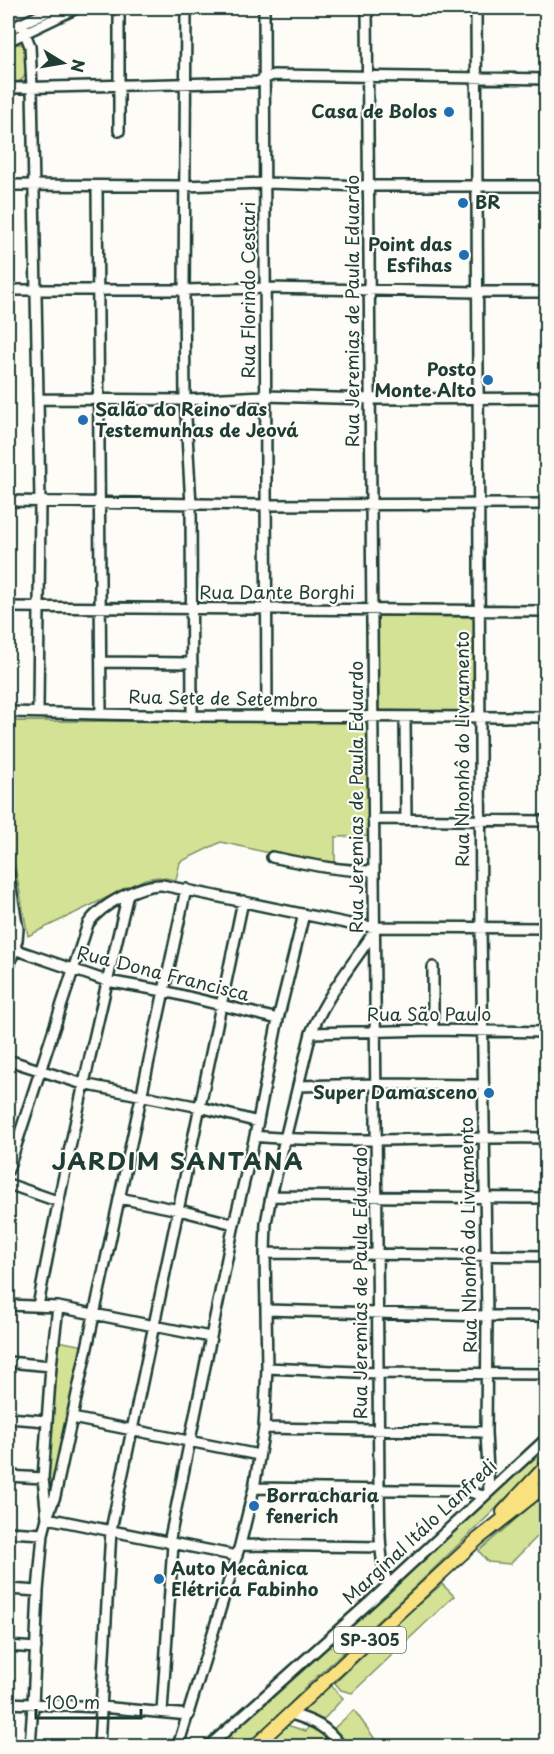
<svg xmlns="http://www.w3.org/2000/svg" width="554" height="1754" font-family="'Playpen Sans',sans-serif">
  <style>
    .green { fill: #d4e296; stroke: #7a9065; stroke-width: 1.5 }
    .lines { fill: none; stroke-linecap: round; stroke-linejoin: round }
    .minor-casing { stroke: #1f3d34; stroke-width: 14 }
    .major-casing { stroke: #1f3d34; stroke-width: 16 }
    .minor { stroke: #fdfcf7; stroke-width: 9 }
    .major { stroke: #fae180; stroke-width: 12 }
    .poi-dot { fill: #1f6fb2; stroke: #fdfcf7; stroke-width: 2 }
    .labels { text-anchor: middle; stroke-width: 4.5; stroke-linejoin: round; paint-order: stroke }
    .shield { fill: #fdfcf7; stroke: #62766e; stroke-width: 1.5 }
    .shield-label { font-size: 16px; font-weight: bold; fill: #1f3d34 }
    .poi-label { font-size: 18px; font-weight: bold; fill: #1f3d34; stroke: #fdfcf7; text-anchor: end }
    .street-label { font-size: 18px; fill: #1f3d34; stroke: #fdfcf7 }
    .district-label { font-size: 24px; font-weight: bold; letter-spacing: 1.5px; fill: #1f3d34; stroke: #fdfcf7 }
  </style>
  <rect width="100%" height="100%" fill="#fdfcf7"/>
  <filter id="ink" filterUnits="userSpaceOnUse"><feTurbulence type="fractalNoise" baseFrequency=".0167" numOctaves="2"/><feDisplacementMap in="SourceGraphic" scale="12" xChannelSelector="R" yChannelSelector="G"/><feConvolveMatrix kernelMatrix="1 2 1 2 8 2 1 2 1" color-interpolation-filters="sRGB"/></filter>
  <g filter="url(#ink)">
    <path class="green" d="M10,44H21L24,46C28,64 31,84 8,84V46Z
      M377,616L474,617L473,712L379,710Z
      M8,721L368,722V836L335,837V865L331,867L221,842L180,862L176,880L159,877L145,879L28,936L8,829Z
      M57,1341L85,1346L54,1486L49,1497L47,1485Z
      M546,1447V1460L418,1584L311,1682L280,1714L245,1746H216L248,1717L268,1702L374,1606L480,1506Z
      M546,1493V1528L510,1564L488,1562L479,1551Z
      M442,1584L454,1596L352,1693L341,1690L335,1683L402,1619Z
      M330,1685L343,1698L323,1720L303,1712Z
      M354,1710L380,1746H344L332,1730Z
      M310,1724L326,1735L334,1746H264L287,1725L306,1731Z"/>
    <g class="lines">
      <defs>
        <path id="minor" d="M119,8V131
          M186,8L184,290L185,400L191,505L192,716
          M264,8L267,716
          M367,8L379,1489C380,1521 378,1556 388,1585
          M476,8L481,927L487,1316L486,1432L489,1491
          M21,23L30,46L32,87L40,501L38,712
          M8,30L55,8
          M8,41L77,8
          M8,88L257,82L273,75L546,79
          M8,185L184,186L266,183L368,186H546
          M97,186L101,714
          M8,290H184L266,288L477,292H546
          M38,399L185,400L265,396L370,399L546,398
          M8,501L265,505L546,504
          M8,607L546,611
          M101,662L192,663
          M8,712L192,716L546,717
          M405,717L406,819
          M373,819L546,821
          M272,857C307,864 337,871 374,871
          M8,871L18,929L17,940L8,970
          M8,947L107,981L164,991L278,1019
          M433,967V1030
          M311,1033L433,1030L546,1032
          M8,1060L83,1084L200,1107L258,1122
          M298,1086L376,1084L484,1085
          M255,1136C286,1140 317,1139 348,1140C414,1140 480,1137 546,1138
          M8,1170L88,924C100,905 140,884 162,885L355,925L374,927L546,928
          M8,1184L57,1201
          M271,1196L546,1198
          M119,1198L179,1210L234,1224
          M265,1253L546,1256
          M8,1305L58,1307L210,1337
          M38,1306C64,1167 95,1031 128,894
          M266,1310L487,1316H546
          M8,1362L51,1366
          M267,1368L378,1373L546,1374
          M8,1418L47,1421
          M72,1418L259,1455
          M264,1428L486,1432
          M8,1476L43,1478
          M254,1488L467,1491L483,1496
          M47,1518L55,1496L186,889
          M47,1518L237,1556
          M8,1532L43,1534
          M169,1543L234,1224L255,1136L278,1019L304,914
          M240,1545L381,1547
          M8,1589L38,1591
          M8,1646L36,1648
          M8,1703L101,1707L189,1715
          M162,1712L173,1544
          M291,1714C314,1721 326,1726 341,1746
          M30,1746L33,1705L38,1591L43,1534L47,1518L43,1478L51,1366L58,1307
          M99,1746L111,1530L243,901
          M178,1746L240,1545L254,1488L264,1428L267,1368L265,1253L266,1223L271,1196L311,1033C326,996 352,965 374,932
          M209,1746L371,1601L546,1439"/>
        <path id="major" d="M503,1512L546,1466
          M255,1746L478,1539L546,1485"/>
      </defs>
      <use href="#minor" class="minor-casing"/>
      <use href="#major" class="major-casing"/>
      <use href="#minor" class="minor"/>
      <use href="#major" class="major"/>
    </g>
  </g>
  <g class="poi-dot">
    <circle cx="449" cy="112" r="6"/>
    <circle cx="463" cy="203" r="6"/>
    <circle cx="464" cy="255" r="6"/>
    <circle cx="488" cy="380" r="6"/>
    <circle cx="83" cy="420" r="6"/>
    <circle cx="489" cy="1093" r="6"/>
    <circle cx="254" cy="1506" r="6"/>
    <circle cx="159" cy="1579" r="6"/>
  </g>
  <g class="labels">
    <rect class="shield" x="334" y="1627" width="72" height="26" rx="4.5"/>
    <g class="shield-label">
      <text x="370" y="1646">SP-305</text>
    </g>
    <g class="poi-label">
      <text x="437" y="118">Casa de Bolos</text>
      <text x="475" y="209" text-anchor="start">BR</text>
      <text x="452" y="251">Point das<tspan x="452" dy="21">Esfihas</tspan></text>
      <text x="476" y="376">Posto<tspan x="476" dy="21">Monte Alto</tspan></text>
      <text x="95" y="416" text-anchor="start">Salão do Reino das<tspan x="95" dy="21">Testemunhas de Jeová</tspan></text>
      <text x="477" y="1099">Super Damasceno</text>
      <text x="266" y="1502" text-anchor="start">Borracharia<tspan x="266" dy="21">fenerich</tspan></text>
      <text x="171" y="1575" text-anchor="start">Auto Mecânica<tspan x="171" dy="21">Elétrica Fabinho</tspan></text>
    </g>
    <g class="street-label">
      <text transform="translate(249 290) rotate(-90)" y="6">Rua Florindo Cestari</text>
      <text transform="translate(353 311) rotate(-90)" y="6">Rua Jeremias de Paula Eduardo</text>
      <text x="277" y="599">Rua Dante Borghi</text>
      <text transform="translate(223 699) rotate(1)" y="6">Rua Sete de Setembro</text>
      <text transform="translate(463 749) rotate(-90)" y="6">Rua Nhonhô do Livramento</text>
      <text transform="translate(357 797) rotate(-90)" y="6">Rua Jeremias de Paula Eduardo</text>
      <text transform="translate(163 974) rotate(14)" y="6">Rua Dona Francisca</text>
      <text x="429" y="1021">Rua São Paulo</text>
      <text transform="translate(469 1235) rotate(-91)" y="6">Rua Nhonhô do Livramento</text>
      <text transform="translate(361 1283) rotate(-90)" y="6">Rua Jeremias de Paula Eduardo</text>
      <text transform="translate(420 1532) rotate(-43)" y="6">Marginal Itálo Lanfredi</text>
    </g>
    <g class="district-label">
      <text x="178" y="1170">JARDIM SANTANA</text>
    </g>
  </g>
  <rect width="554" height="1754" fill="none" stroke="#fdfcf7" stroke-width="30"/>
  <rect x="15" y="15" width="524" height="1724" fill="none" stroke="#1f3d34" stroke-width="2" filter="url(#ink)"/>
  <g transform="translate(63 63) rotate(101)" stroke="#fdfcf7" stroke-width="4.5" paint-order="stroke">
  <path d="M0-4.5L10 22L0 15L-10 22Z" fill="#1f3d34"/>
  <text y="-9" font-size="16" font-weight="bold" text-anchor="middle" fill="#1f3d34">N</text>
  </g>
  <path d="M36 1709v9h105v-9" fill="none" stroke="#1f3d34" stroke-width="3"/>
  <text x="45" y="1709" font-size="18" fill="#1f3d34" stroke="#fdfcf7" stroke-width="4.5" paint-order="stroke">100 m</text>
</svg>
